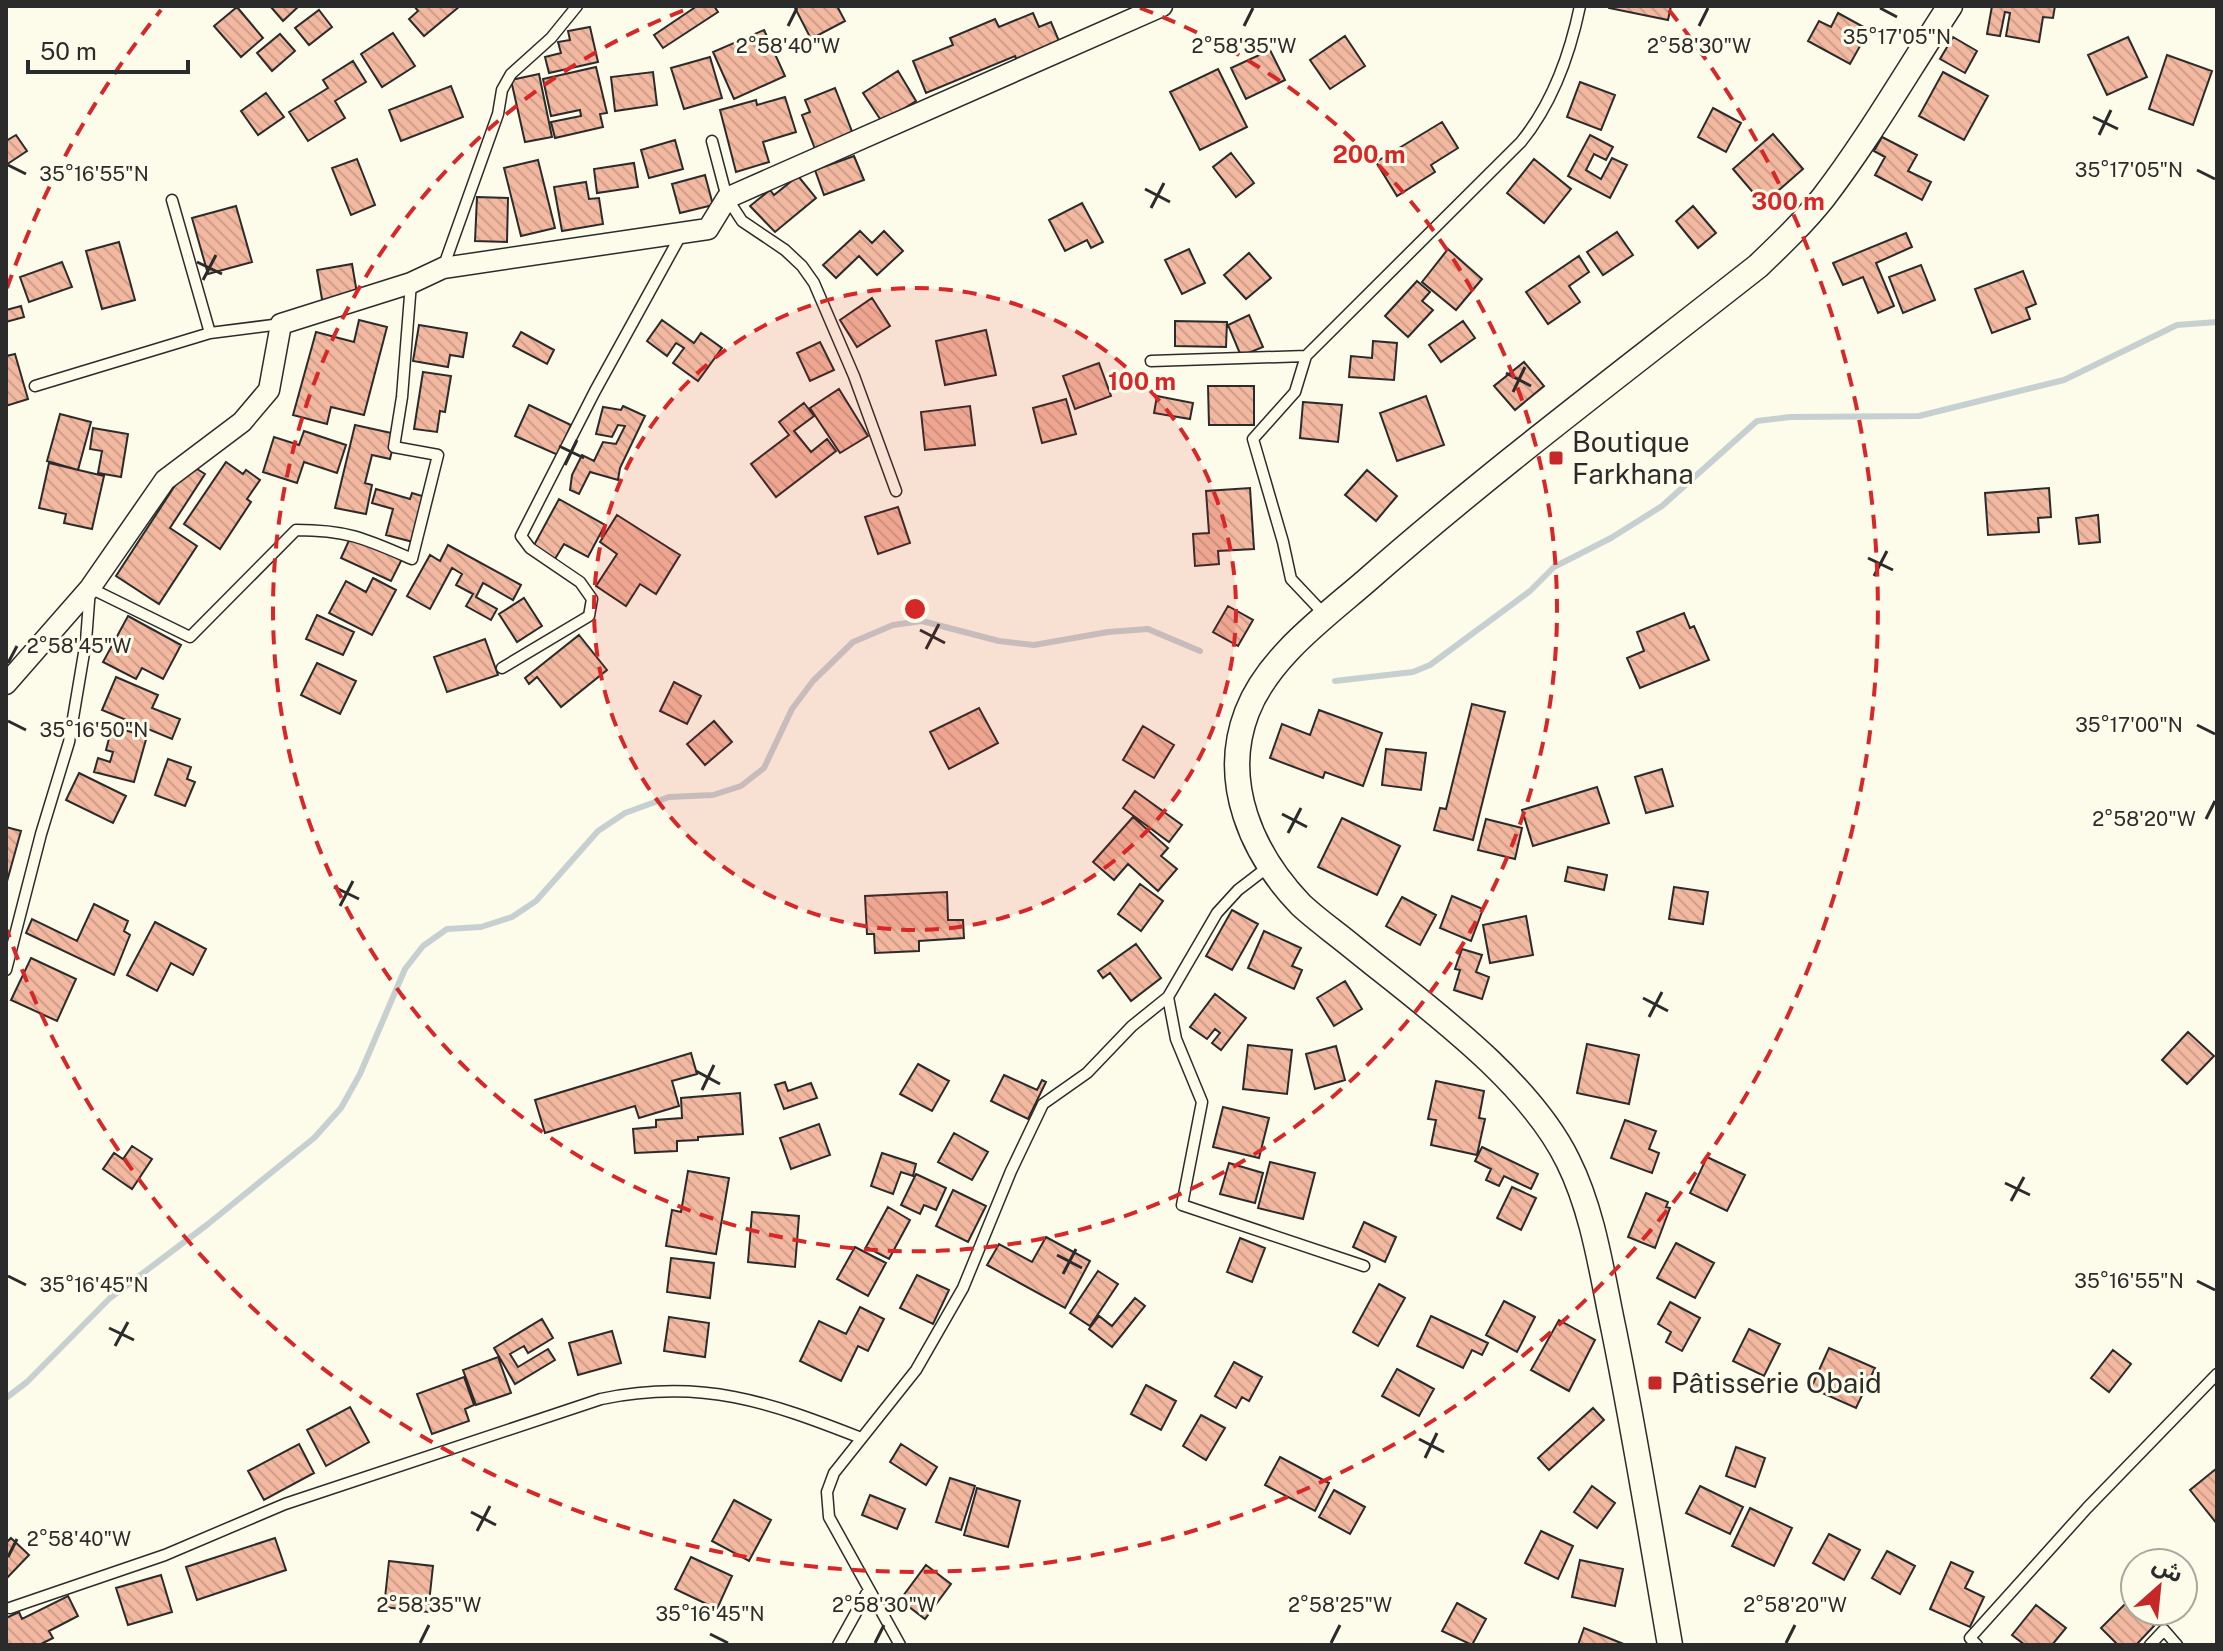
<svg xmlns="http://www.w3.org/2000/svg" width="2223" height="1651" font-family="'Public Sans','Noto Sans Arabic',sans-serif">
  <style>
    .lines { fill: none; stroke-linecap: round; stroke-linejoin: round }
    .stream { stroke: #c7d0d0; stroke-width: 6 }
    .building { fill: url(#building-back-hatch); stroke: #2b2b2b; stroke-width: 2 }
    .service-casing { stroke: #2b2b2b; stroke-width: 13 }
    .minor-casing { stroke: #2b2b2b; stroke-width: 23 }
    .tertiary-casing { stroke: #2b2b2b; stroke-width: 27 }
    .service { stroke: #fdfbea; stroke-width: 10 }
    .minor { stroke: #fdfbea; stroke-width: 20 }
    .tertiary { stroke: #fdfbea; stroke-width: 24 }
    .ticks { fill: none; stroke: #2b2b2b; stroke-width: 3 }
    .ring { fill: none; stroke: #d62828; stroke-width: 4; stroke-dasharray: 14 10 }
    .poi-dot { fill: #c62828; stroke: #fdfbea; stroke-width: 3 }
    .labels { text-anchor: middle; stroke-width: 6; stroke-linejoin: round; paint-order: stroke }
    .poi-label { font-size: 28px; fill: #2b2b2b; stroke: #fdfbea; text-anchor: start }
    .ticks-label { font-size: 20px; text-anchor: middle; fill: #2b2b2b; stroke: #fdfbea; stroke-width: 6; stroke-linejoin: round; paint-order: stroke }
    .centre { fill: #d62828; stroke: #fdfbea; stroke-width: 4 }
    .ring-label { font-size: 24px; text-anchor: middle; font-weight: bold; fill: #d62828; stroke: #fdfbea; stroke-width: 6; stroke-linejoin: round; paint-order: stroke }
  </style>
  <defs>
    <pattern id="building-back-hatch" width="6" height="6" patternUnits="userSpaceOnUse" patternTransform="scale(2)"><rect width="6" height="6" fill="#f2b8a0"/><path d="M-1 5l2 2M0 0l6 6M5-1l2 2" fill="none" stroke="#d09e8a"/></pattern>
  </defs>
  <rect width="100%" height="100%" fill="#fdfbea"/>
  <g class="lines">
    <path class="stream" d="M1335,681L1413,672L1430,665L1530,591L1554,567L1611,538L1662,506L1757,421L1790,417L1919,416L2064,380L2177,325L2217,322
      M6,1398L27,1382L110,1298L208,1224L314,1138L341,1108L360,1074L405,969L423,946L447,929L481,927L512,917L536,901L598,831L625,813L669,797L713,795L741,786L764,768L792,709L813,681L853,642L893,625L922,621L999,641L1034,645L1108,632L1148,629L1200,651"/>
  </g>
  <path class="building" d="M270,6H299L283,21Z
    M414,6H460L424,36L409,19L418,11Z
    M697,6H714L718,12L663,48L654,35Z
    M794,6H837L845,21L811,39Z
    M1609,6H1671L1668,20L1609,8Z
    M1992,6H2055L2053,18L2043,17L2039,42L2006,36L2010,13L2005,12L2000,36L1987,34Z
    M237,7L263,38L241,57L214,26Z
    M319,10L332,27L309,45L295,28Z
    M1033,13L1039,27L1051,22L1059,41L1016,59L1015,56L926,93L913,61L953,45L950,38L995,19L999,27Z
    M1838,13L1869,30L1850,64L1808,41L1819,21L1831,27Z
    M590,27L598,62L549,73L545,57L561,53L558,42L570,40L568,31Z
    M764,30L785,76L734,99L713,52Z
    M393,33L415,66L382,87L361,54Z
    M280,34L295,51L272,71L257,53Z
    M1345,36L1365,66L1330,89L1310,60Z
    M1953,37L1977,51L1965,73L1940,59Z
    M2128,37L2147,77L2107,95L2088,55Z
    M1270,50L1285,80L1246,99L1231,68Z
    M2167,55L2212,71L2193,125L2149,109Z
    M710,57L722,98L684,109L671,68Z
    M353,61L366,82L335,101L345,118L308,141L289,112L328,88L323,80Z
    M596,67L607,113L600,114L603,127L555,138L551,122L581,116L580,110L551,116L543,79Z
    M1218,69L1247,127L1200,150L1170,92Z
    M898,71L916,101L882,122L863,93Z
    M653,72L657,105L615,111L611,77Z
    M1943,72L1988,96L1964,140L1919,116Z
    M539,74L552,137L525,142L511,80Z
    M1580,82L1615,95L1601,130L1567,117Z
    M451,86L463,117L401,141L389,110Z
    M835,88L853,134L815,149L802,115L810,112L805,100Z
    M266,93L284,117L258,135L241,111Z
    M785,97L796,132L763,142L769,162L736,172L720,110L756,100L757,105Z
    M1713,108L1741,123L1726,152L1698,137Z
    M1442,122L1458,148L1431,165L1435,172L1397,196L1376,162Z
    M1773,134L1803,169L1763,204L1733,169Z
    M16,135L27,151L6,165V141Z
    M1590,135L1613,147L1606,160L1594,154L1586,170L1601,179L1612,158L1627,165L1610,198L1568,176Z
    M1882,137L1917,155L1908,171L1931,182L1922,200L1875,175L1885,157L1874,151Z
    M675,140L683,169L649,178L641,150Z
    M1231,153L1254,183L1236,197L1213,167Z
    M854,156L864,180L824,195L815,170Z
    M357,159L375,205L351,215L332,168Z
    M1534,159L1571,189L1544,223L1507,193Z
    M538,160L555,228L521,236L504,168Z
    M634,163L638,187L597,193L594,169Z
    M705,175L713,205L680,213L672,184Z
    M798,176L816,198L775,232L750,206L770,190L774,195Z
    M586,182L589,199L599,198L603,224L562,231L554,187Z
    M477,197L508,198L507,242L475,241Z
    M1082,203L1103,242L1091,248L1087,240L1065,251L1049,220Z
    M236,206L252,262L208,274L192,218Z
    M1693,206L1716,233L1698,248L1676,221Z
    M860,231L872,243L884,231L903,251L877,275L859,256L836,278L823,265Z
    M1617,232L1633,255L1603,275L1587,252Z
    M1906,233L1912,247L1876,263L1894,306L1878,313L1863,277L1843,285L1833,263Z
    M119,242L135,300L102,309L86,251Z
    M1189,249L1205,283L1182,294L1165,260Z
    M1448,249L1482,279L1456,310L1422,282Z
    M1249,253L1271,278L1246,299L1224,275Z
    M1579,256L1589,272L1569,286L1580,302L1548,324L1526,292Z
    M62,262L72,287L29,302L20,277Z
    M352,264L358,299L323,305L317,270Z
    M1921,265L1935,300L1903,313L1889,277Z
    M2023,271L2036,304L2026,308L2030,319L1992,333L1975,289Z
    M1417,281L1430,292L1422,301L1433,310L1408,337L1385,316Z
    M872,298L890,326L857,347L840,320Z
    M21,306L24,317L6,322V310Z
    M1249,315L1263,347L1241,356L1228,325Z
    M359,320L387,327L364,415L331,407L327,424L293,415L316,332L354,342Z
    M662,320L694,343L701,333L722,348L698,381L673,363L684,348L676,343L667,356L647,341Z
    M1175,321L1227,322L1226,347L1175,346Z
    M1463,321L1475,338L1441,362L1429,345Z
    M419,325L467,333L463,357L450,355L448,367L413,361Z
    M986,330L996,375L945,385L936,341Z
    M521,332L554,350L547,364L513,346Z
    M1373,341L1397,343L1394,380L1349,377L1351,356L1372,358Z
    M820,342L834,370L810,381L797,353Z
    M15,354L28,399L6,406V356Z
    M1524,362L1544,386L1515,410L1494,386Z
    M1099,363L1111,396L1075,409L1063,376Z
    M423,372L451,376L445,412L440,411L437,432L414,429Z
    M1208,386H1254V425H1209Z
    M839,389L868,436L840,453L810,408Z
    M1157,396L1193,403L1190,419L1154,413Z
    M1426,396L1444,445L1397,461L1380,413Z
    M1066,399L1076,434L1042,443L1033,408Z
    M1303,402L1342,405L1338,442L1300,438Z
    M804,403L814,416L794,431L811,452L827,439L836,451L776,497L751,464L789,435L779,422Z
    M529,405L571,425L558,455L515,436Z
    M623,406L645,416L620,468L618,480L590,472L579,494L570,490L572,475L582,455L594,461L603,442L616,444L625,426L618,425L612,437L596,434L603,407L621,410Z
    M970,406L975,445L925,450L921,412Z
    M60,414L91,422L78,470L47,461Z
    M355,425L396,434L390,459L372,455L365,483L372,485L366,514L335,508Z
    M93,428L128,434L121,477L98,473L102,451L90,449Z
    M304,431L346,445L337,473L304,462L297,483L263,472L274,437L299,445Z
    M226,462L243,474L246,470L260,480L247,499L251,502L220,549L184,524Z
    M49,463L104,476L92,529L64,523L66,514L39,508Z
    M189,464L205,474L170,528L197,546L159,604L116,576Z
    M1367,470L1397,496L1376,521L1345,495Z
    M1250,488L1254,549L1218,551L1219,564L1195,566L1193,534L1209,533L1206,491Z
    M2049,488L2051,517L2038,518L2039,532L1988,535L1985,493Z
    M376,489L410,499L412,493L425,497L413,542L386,535L393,509L372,503Z
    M559,499L605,525L588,557L564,544L555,559L533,547Z
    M898,507L910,543L878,554L865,517Z
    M617,515L680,555L656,594L640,584L626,606L596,586L617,554L600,542Z
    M2098,515L2100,542L2079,544L2076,518Z
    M351,536L402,559L391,581L341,558Z
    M448,545L521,585L513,600L483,583L476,597L497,609L491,620L466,606L473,594L456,585L462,574L452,568L430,609L407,596L430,555L440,561Z
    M373,578L396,590L372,635L329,613L346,581L366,592Z
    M524,598L542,626L517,642L499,614Z
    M1228,606L1253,620L1238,646L1213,632Z
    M1684,613L1690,628L1694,626L1709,660L1640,688L1627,658L1644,651L1637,632Z
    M317,615L354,632L343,655L306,639Z
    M128,616L181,645L163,679L142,668L136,679L103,662Z
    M579,635L607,670L561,707L537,677L529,684L525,678Z
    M485,639L498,675L447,692L434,657Z
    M317,663L356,681L340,714L301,695Z
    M116,677L158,695L152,708L180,719L172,739L102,710Z
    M674,682L701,696L687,724L660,711Z
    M1472,704L1505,712L1473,840L1434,830L1440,808L1446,809Z
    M979,708L998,743L949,769L930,732Z
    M1319,710L1382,733L1363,786L1325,772L1323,778L1270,758L1282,724L1310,735Z
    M714,721L732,742L705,765L687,744Z
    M1143,726L1174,745L1154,778L1123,760Z
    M112,727L147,736L134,782L94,772L98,758L110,762L113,752L106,750Z
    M1386,749L1426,753L1421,790L1382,785Z
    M168,759L191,767L187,779L195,782L185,806L155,795Z
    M1662,769L1673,806L1646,813L1635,777Z
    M79,773L126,796L113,823L66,800Z
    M1597,787L1609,823L1533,846L1522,810Z
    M1135,791L1182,825L1169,842L1123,808Z
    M1133,817L1168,848L1161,856L1177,869L1158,891L1128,864L1114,880L1093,862Z
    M1342,818L1400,846L1377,895L1318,867Z
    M1486,819L1522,828L1515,859L1478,850Z
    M6,827L21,831L6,885Z
    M1568,867L1607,875L1604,890L1565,881Z
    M1140,884L1163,901L1141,931L1118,914Z
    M1674,887L1708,892L1703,924L1669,919Z
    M947,892L948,920H963L964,938L919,941V951L875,953L874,934H867L865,896Z
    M1452,896L1483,909L1471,941L1440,928Z
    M1402,897L1436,915L1420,945L1386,926Z
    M94,904L128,921L124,931L130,935L114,975L26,933L32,919L77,941Z
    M1232,910L1258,924L1232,970L1206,956Z
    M1526,916L1533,955L1490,963L1483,925Z
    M155,922L206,949L193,975L171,963L157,991L127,975Z
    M1264,931L1301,948L1292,966L1302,970L1294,989L1248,968Z
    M1136,944L1161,978L1131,1001L1110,973L1103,978L1098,971Z
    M1462,949L1482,955L1476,972L1489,977L1482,999L1454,990L1460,970L1455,969Z
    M31,958L76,979L57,1021L11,1000Z
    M1345,981L1362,1009L1334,1026L1317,998Z
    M1215,994L1246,1018L1221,1050L1212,1043L1220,1033L1215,1029L1207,1039L1190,1027Z
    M2188,1032L2214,1056L2187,1084L2162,1060Z
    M1587,1044L1639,1055L1629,1104L1577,1093Z
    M1248,1045L1292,1050L1287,1094L1243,1089Z
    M1336,1046L1345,1080L1315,1089L1306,1054Z
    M691,1053L697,1074L672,1081L679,1106L639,1118L635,1106L545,1133L535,1100Z
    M918,1064L949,1081L932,1111L900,1094Z
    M1004,1075L1037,1090L1042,1080L1046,1082L1028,1119L991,1101Z
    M1436,1081L1484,1091L1479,1118L1485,1119L1477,1155L1431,1145L1436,1120L1428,1119Z
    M785,1082L788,1091L811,1083L817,1098L784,1109L775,1085Z
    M740,1093L743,1134L698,1137V1140L677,1141V1151L635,1153L633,1129L656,1127V1120L682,1118L681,1098Z
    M1223,1107L1269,1118L1259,1158L1213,1147Z
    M1625,1120L1656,1131L1649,1149L1659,1153L1652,1173L1611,1158Z
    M819,1124L830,1155L791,1169L780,1138Z
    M954,1133L988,1152L972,1180L938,1162Z
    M132,1146L152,1159L132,1189L103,1169L114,1153L123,1159Z
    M1482,1147L1538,1174L1531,1189L1504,1176L1499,1186L1486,1180L1491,1169L1475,1161Z
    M882,1153L916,1164L913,1176L901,1172L893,1194L871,1186Z
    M1707,1157L1745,1175L1727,1211L1690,1193Z
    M1270,1162L1315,1173L1303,1219L1258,1208Z
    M1229,1163L1263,1173L1255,1203L1220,1194Z
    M688,1171L729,1178L716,1254L666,1246L672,1210L681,1212Z
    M916,1174L946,1188L936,1210L924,1205L920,1214L901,1205Z
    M1512,1187L1536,1198L1521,1230L1497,1218Z
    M953,1190L986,1206L968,1242L936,1226Z
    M1646,1193L1668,1202L1666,1207L1670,1208L1655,1248L1628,1237Z
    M888,1207L910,1220L889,1259L866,1247Z
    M752,1212L799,1216L795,1267L748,1262Z
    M1364,1222L1396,1237L1385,1262L1353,1247Z
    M1046,1237L1090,1261L1065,1308L987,1265L999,1244L1032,1262Z
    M1240,1238L1265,1248L1252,1282L1227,1272Z
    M1676,1243L1714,1263L1695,1298L1657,1278Z
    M855,1247L886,1263L868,1296L837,1279Z
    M671,1258L714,1263L710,1298L667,1292Z
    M1098,1271L1118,1284L1090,1326L1070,1313Z
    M917,1275L949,1290L933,1324L900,1308Z
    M1379,1284L1405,1298L1378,1346L1353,1332Z
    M1135,1298L1145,1306L1112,1347L1089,1329L1099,1316L1112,1326Z
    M1504,1301L1535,1317L1517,1352L1486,1335Z
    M1670,1302L1700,1318L1682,1351L1666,1342L1671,1332L1658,1324Z
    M860,1307L884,1319L868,1351L858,1346L841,1381L800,1361L819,1321L846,1334Z
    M1431,1316L1488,1343L1482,1355L1472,1350L1463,1368L1417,1346Z
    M669,1317L709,1323L705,1357L664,1351Z
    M542,1319L553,1338L528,1353L524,1346L510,1354L518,1367L548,1349L555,1360L515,1384L494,1348Z
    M1559,1320L1595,1340L1569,1391L1531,1370Z
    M1749,1329L1780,1344L1764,1376L1733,1361Z
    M612,1331L621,1363L578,1375L569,1343Z
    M1829,1348L1875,1368L1856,1408L1811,1388Z
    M2113,1350L2131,1364L2109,1392L2091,1378Z
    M498,1357L511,1393L476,1405L463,1370Z
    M1234,1362L1262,1377L1249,1401L1242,1397L1236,1408L1215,1396Z
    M1397,1369L1434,1389L1419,1416L1382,1396Z
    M464,1377L474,1405L465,1409L469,1421L432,1434L417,1394Z
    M1146,1385L1176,1401L1161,1430L1131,1414Z
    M350,1407L369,1442L326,1466L307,1430Z
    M1593,1408L1604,1420L1549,1470L1538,1458Z
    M1201,1415L1225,1428L1206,1460L1183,1446Z
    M299,1444L314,1473L264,1500L248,1471Z
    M901,1444L937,1467L926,1485L890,1462Z
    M1736,1447L1765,1458L1755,1487L1726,1476Z
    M1280,1457L1329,1483L1315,1511L1265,1485Z
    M2217,1468V1524L2190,1490Z
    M950,1478L975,1486L961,1530L936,1522Z
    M1592,1486L1615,1503L1597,1528L1574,1512Z
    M1700,1486L1743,1507L1730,1534L1686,1513Z
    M977,1488L1020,1501L1008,1547L964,1535Z
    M1334,1490L1365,1507L1350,1534L1319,1517Z
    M870,1495L905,1509L897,1529L862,1515Z
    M734,1500L771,1520L749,1561L712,1541Z
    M1750,1508L1792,1528L1774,1566L1732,1546Z
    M1541,1531L1573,1546L1558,1579L1525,1563Z
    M1829,1534L1860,1550L1844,1580L1813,1563Z
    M11,1538L29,1555L6,1579V1543Z
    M275,1538L286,1570L197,1600L186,1567Z
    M1887,1551L1915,1566L1900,1594L1872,1578Z
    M691,1557L732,1576L717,1609L675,1589Z
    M1580,1560L1623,1569L1615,1606L1572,1597Z
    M389,1561L433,1566L428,1612L384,1607Z
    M1951,1562L1973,1572L1965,1588L1984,1597L1970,1627L1930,1609Z
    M926,1565L951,1584L925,1619L900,1600Z
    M161,1575L172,1612L128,1625L116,1588Z
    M68,1596L78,1616L49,1631L53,1638L39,1645H6V1618L19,1612L22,1619Z
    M2128,1601L2135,1611H2139L2154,1626L2136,1645H2118L2101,1628Z
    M1457,1603L1486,1619L1472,1645L1442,1631Z
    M2036,1605L2066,1628L2052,1645H2025L2012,1635Z
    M1584,1628L1626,1645H1578Z"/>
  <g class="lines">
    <defs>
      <path id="service" d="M712,141L727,198L742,221L785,250L802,266L814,283L854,376L896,491
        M172,200L210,333
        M443,268L498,114L502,90L511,74L551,38L577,6
        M1151,361L1306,356
        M35,386L210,333L281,324
        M1326,616L1291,579L1283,542L1253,439L1295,392L1306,356L1521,142C1552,104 1570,54 1580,6
        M502,668L589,616L592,599L580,582L530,548L521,536L595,391L682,233
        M1268,867L1238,890L1217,913L1168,997L1176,1039L1202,1102L1182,1205L1364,1266
        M6,970L41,834L69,742L86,641L90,588L190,637L296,530C348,530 366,539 412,559L438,455L394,447L402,397L411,283
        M10,1608L165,1555L285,1504L601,1399C702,1378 769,1402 861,1438
        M838,1645L869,1589
        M900,1645L829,1517L827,1492L834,1473L916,1370L963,1288L1011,1171L1043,1104L1087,1073L1132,1026L1168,997
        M1977,1645L1970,1638L2087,1508L2217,1374
        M2150,1645L2164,1630L2177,1645"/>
      <path id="minor" d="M6,684L90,588L165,480L242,422L269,390L281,324L411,283L443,268L708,229L727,198L1162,6"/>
      <path id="tertiary" d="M1670,1645C1652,1540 1635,1435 1614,1331C1602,1275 1594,1213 1568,1161C1527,1077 1421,1003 1349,944C1333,931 1316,919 1301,905C1252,854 1220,782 1247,712C1268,658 1322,619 1365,582C1491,471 1626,370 1758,266C1781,244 1803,223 1823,198C1869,138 1908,70 1950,6"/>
    </defs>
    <use href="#service" class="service-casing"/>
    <use href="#minor" class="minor-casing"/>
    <use href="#tertiary" class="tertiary-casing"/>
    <use href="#service" class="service"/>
    <use href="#minor" class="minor"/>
    <use href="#tertiary" class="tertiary"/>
  </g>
  <path class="ticks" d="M1880,8L1897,17M788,26L797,8M1244,26L1253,8M1699,26L1708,8M2093,117L2118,129M2099,135L2111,110M8,165L26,174M2197,170L2215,179M1145,189L1170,202M1151,208L1164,183M197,262L222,274M203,280L216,255M1506,373L1531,386M1513,392L1525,367M559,446L584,458M565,465L577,440M1868,558L1893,570M1874,576L1887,551M920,630L945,643M926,649L939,624M8,663L17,646M8,721L26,730M2197,725L2215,734M1282,814L1307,827M2206,819L2215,801M1288,833L1301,808M334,887L359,899M340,906L353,881M1643,998L1668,1011M1649,1017L1662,992M696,1071L720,1084M702,1090L714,1065M2005,1183L2030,1195M2011,1201L2024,1177M1057,1255L1082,1268M1063,1274L1076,1249M8,1276L26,1285M2197,1281L2215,1290M109,1328L134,1340M115,1346L128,1322M1419,1439L1444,1452M1425,1458L1437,1433M471,1512L496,1525M477,1531L490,1506M8,1557L17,1539M710,1634L728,1643M420,1643L429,1625M875,1643L884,1625M1331,1643L1340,1625M1786,1643L1795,1625"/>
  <circle cx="915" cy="609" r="321" fill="#d62828" fill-opacity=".12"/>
  <g class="ring">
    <circle cx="915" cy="609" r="321"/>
    <path d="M1140 8A642 642 0 1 1 690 8"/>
    <path d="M7 288A963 963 0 0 1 161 10M1669 10A963 963 0 1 1 7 930"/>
  </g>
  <g class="poi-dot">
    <rect x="1548" y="450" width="16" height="16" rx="4"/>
    <rect x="1647" y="1375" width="16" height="16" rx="4"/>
  </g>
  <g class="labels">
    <g class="poi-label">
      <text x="1572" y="452">Boutique<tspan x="1572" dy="32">Farkhana</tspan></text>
      <text x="1671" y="1393">Pâtisserie Obaid</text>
    </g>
  </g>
  <g class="ticks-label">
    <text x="1897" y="44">35°17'05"N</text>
    <text x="788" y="53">2°58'40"W</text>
    <text x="1244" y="53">2°58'35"W</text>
    <text x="1699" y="53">2°58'30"W</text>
    <text x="2129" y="177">35°17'05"N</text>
    <text x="94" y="181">35°16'55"N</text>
    <text x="79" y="653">2°58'45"W</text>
    <text x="2129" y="732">35°17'00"N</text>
    <text x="94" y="737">35°16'50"N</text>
    <text x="2144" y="826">2°58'20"W</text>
    <text x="2129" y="1288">35°16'55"N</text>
    <text x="94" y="1292">35°16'45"N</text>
    <text x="79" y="1546">2°58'40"W</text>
    <text x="429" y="1612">2°58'35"W</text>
    <text x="884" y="1612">2°58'30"W</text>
    <text x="1340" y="1612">2°58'25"W</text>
    <text x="1795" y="1612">2°58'20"W</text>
    <text x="710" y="1621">35°16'45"N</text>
  </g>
  <circle cx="915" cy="609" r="12" class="centre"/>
  <g class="ring-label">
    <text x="1369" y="163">200 m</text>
    <text x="1788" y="210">300 m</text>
    <text x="1142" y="390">100 m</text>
  </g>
  <rect width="2223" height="1651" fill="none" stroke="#2b2b2b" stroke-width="16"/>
  <g transform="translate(2159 1587) rotate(27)"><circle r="38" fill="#fdfbea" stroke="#a9a89e" stroke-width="2"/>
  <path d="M0-6L14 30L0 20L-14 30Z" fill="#c62828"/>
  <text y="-12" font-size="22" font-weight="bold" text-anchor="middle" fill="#2b2b2b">ش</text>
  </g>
  <path d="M28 60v12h160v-12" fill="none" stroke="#2b2b2b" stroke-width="4"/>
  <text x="40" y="60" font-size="24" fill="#2b2b2b" stroke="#fdfbea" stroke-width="6" paint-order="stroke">50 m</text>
</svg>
